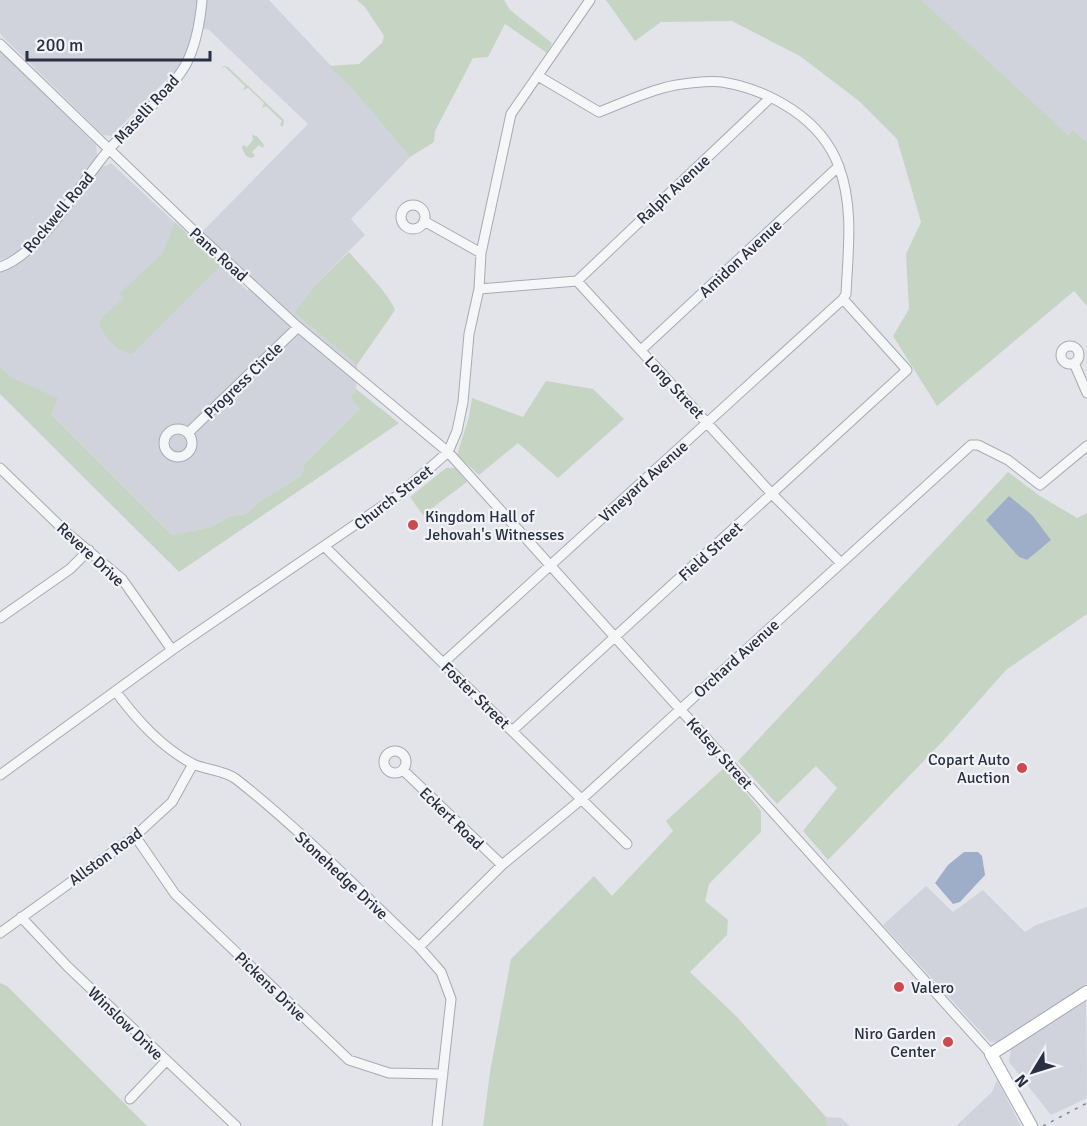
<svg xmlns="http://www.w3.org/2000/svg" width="1087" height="1126" font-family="Signika,sans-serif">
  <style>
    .built { fill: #d0d3dc }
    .green { fill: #c6d4c3; fill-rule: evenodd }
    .water { fill: #9eaec9 }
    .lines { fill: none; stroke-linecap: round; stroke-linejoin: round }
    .minor-casing { stroke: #a7aab4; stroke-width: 11 }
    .major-casing { stroke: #a2a7b6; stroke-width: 14 }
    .minor { stroke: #f5f6f8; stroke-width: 9 }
    .major { stroke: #fff; stroke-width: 12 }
    .rail { stroke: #7c8294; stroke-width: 1.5; stroke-dasharray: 3 6; stroke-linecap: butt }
    .poi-dot { fill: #cc4a4e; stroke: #f2f3f7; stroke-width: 2 }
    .labels { text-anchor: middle; stroke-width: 4.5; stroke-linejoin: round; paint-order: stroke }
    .street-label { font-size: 16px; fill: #2a3042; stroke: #f2f3f7 }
    .poi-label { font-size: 16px; fill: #2a3042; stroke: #f2f3f7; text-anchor: start }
  </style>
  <rect width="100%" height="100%" fill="#e2e4ea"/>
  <path class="built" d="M0,0H269L349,85L410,157L351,219L365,235L316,284L294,313L357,365L356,389L351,397L359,409L305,463L301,476L259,502L246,514L230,516L211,527L172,535L50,413L57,398L15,379L0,367V270L15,266L35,250L100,168L111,163L248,291L252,281L202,232L308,124L209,30L193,26L189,48L175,71L111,136L103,135L4,38L0,33Z
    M921,0H1087V142L1073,130L1068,135L1038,111Z
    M0,51L96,145L97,154L95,162L30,240L15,254L0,260Z
    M926,886L953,912L983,890L1025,932L1036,925L1087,907V984L997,1042H990L883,925Z
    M1086,1000L1087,1098L1051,1115L1009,1062L1011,1048Z
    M997,1080L1021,1126H956L992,1092Z
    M826,1117L841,1118L850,1126H827Z"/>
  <path class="green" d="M357,0H504L510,10L552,43L547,53L505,24L488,57L473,58L435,131L434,142L410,157L349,85L329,66L359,64L382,43L384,36L365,7Z
    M606,0H921L1068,135L1073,130L1087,142V306L1074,291L937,406L893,336L909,309L906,254L921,222L897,139L859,101L800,56L732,21L661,22L635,41Z
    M224,66L228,67L284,120L283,127L280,125L282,121L266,106L262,108L264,103L248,88L243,90L245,86L225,67L221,69Z
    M252,135L257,136L264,145L263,148L259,145L252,152L255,156L251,158L246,156L242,148L243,145L247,147L253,140Z
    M175,222L221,265L132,354C115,351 108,340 99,325L102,317L124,298L119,294L163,253Z
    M349,252C363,269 388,292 395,310L357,365L294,313L316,284Z
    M0,367L15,379L58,398L51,414L172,535L211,527L230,516L246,514L259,502L301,476L305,463L359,409L351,397L356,389L399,423L179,572L0,394Z
    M546,381L593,389L624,419L558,478L518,443L479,475L457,455L469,417L472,398L523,417Z
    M446,468H455L467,482L423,515L410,497Z
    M1008,472L1040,496L1077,518L1087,513V614L1006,670L943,741L828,860L803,831L837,788L816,766L777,804L738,761ZM987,520L1050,540L1027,560L1019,557Z
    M725,767L761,811V832L709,884L705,901L728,920L727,935L690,972L737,1017L826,1117L827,1126H483L490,1072L511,959L594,876L612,896L673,831L666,821Z
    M0,983L7,986L147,1126H0Z"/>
  <path class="water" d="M1009,496L1032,515L1051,540L1027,560L1019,557L986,520Z
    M964,852H978L982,856L985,875L960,902L953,904L935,883L948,865Z"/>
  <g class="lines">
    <defs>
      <path id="minor" d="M0,44L195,232L298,327L448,452L991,1054
        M401 217a12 12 0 1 1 24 0a12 12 0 1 1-24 0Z
        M424,221L481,253
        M0,267C41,254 82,180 111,147C133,123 169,93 185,66C196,46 200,23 202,0
        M577,281L770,98
        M479,289L577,281L772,494L841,563
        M1061 355a9 9 0 1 1 18 0a9 9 0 1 1-18 0Z
        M641,350L839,166
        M1074,363L1087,393
        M164 443a14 14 0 1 1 28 0a14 14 0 1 1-28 0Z
        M188,433L298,327
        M0,468L66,532L122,579L172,650
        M325,547L627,844
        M0,618L70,569L89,550
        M443,663L843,299
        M116,692C137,720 161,747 193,764C206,770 224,770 236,779C301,830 359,890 419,947L441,972L451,999L437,1126
        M513,730L907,370L843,299L846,294C848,251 854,207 839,167C822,119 770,90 722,82C710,80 676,84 663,88C641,94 620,104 599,112L538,76
        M384 762a11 11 0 1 1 22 0a11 11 0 1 1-22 0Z
        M403,770L502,865
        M0,775L172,650L400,494L448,452L457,431L463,402L469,334L479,289L481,253L511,114L590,0
        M135,836L175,894L349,1060L389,1073L443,1074
        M21,917L68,967L236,1126
        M0,933L135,836L172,802L193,764
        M419,947L502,865L583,798L971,445H978L1008,460L1040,485L1087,446
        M130,1099L166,1061"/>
      <path id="major" d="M1031,1126L991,1054L1087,992"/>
    </defs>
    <use href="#minor" class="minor-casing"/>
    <use href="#major" class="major-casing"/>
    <use href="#minor" class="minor"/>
    <use href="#major" class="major"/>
    <path class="rail" d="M1043,1126L1087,1103"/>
  </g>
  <g class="poi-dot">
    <circle cx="413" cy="525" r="6"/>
    <circle cx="1022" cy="768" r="6"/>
    <circle cx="899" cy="987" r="6"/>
    <circle cx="948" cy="1042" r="6"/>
  </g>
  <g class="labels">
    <g class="street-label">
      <text transform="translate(146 109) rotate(-47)" y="6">Maselli Road</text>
      <text transform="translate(673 189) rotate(-43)" y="6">Ralph Avenue</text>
      <text transform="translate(58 212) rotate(-50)" y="6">Rockwell Road</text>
      <text transform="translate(219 254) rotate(42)" y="6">Pane Road</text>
      <text transform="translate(740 258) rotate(-43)" y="6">Amidon Avenue</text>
      <text transform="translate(243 380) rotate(-44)" y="6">Progress Circle</text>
      <text transform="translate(675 387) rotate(47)" y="6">Long Street</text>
      <text transform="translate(643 481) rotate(-42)" y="6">Vineyard Avenue</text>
      <text transform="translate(393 497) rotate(-38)" y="6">Church Street</text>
      <text transform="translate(710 551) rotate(-42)" y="6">Field Street</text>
      <text transform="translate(91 554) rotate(43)" y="6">Revere Drive</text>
      <text transform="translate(736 658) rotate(-42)" y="6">Orchard Avenue</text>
      <text transform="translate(476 695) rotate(44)" y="6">Foster Street</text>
      <text transform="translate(720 753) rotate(48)" y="6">Kelsey Street</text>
      <text transform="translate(452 818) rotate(44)" y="6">Eckert Road</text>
      <text transform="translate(105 856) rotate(-36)" y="6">Allston Road</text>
      <text transform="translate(342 875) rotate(43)" y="6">Stonehedge Drive</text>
      <text transform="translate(271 986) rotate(44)" y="6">Pickens Drive</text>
      <text transform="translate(126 1023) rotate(44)" y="6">Winslow Drive</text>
    </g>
    <g class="poi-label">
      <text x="425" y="522">Kingdom Hall of<tspan x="425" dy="18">Jehovah's Witnesses</tspan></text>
      <text x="1010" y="765" text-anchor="end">Copart Auto<tspan x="1010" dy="18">Auction</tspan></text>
      <text x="911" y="993">Valero</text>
      <text x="936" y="1039" text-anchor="end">Niro Garden<tspan x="936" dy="18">Center</tspan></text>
    </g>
  </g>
  <g transform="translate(1033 1072) rotate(232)" stroke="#f2f3f7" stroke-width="4.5" paint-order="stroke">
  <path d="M0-4.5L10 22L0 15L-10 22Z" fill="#2a3042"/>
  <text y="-9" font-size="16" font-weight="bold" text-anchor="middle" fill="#2a3042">N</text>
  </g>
  <path d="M27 51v9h183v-9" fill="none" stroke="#2a3042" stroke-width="3"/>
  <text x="36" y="51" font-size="18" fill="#2a3042" stroke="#f2f3f7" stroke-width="4.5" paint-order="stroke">200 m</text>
</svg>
